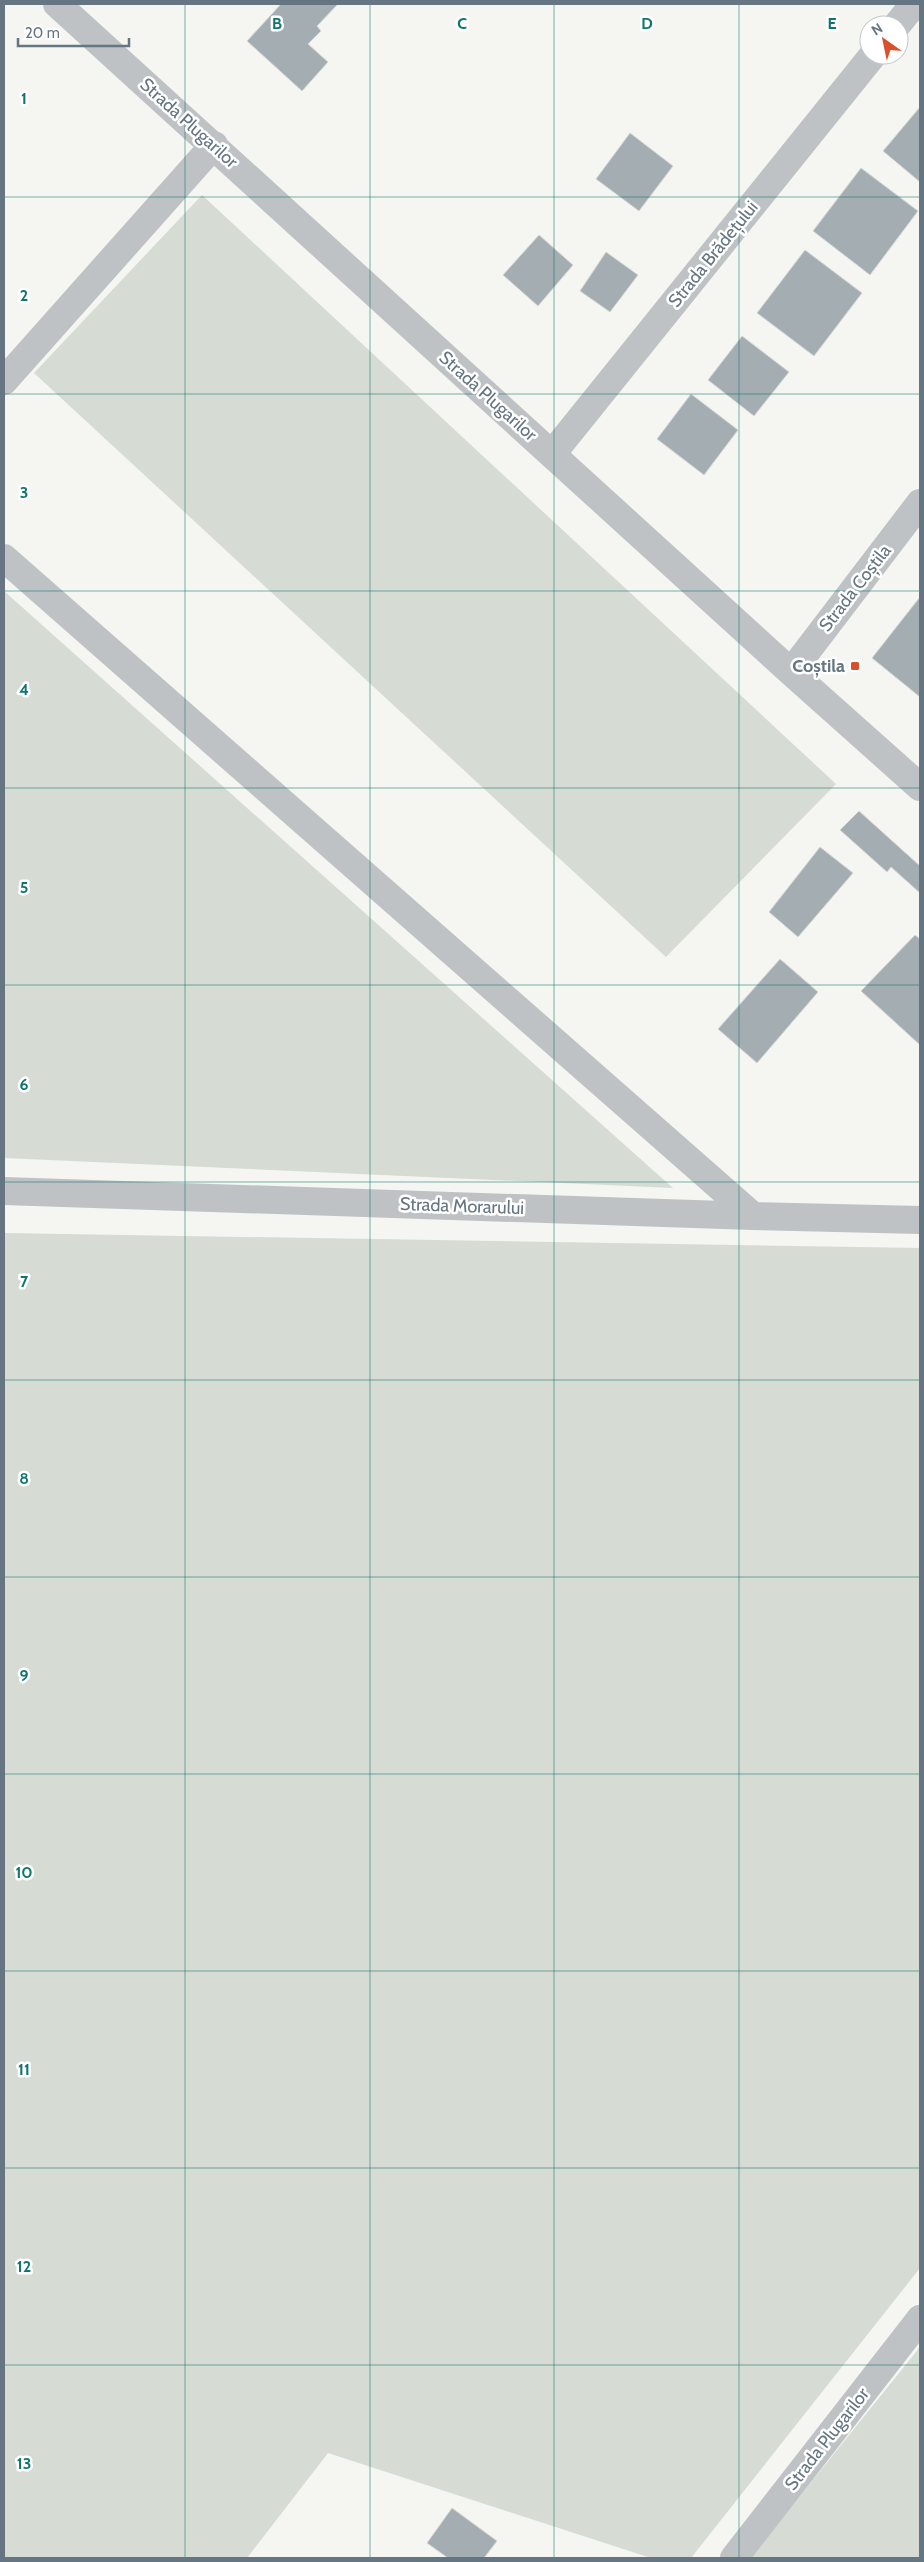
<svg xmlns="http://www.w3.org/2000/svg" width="924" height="2562" font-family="Cabin,sans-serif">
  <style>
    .green { fill: #d6dbd3 }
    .building { fill: #a4adb2; stroke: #d6d6d4 }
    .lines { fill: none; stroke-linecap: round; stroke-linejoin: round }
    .minor { stroke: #bec2c5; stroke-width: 28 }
    .grid { fill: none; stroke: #0f766e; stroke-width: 1; stroke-opacity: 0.55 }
    .poi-dot { fill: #d9502d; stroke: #fff; stroke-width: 2 }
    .labels { text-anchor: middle; stroke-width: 5; stroke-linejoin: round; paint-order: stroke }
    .street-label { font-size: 18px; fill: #657581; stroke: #fff }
    .poi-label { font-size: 18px; font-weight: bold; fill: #657581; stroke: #fff; text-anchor: end }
    .grid-label { font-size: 16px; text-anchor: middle; font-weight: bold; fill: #0f766e; stroke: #fff; stroke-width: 5; stroke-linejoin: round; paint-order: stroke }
  </style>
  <rect width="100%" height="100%" fill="#f5f5f1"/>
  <path class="green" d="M202,195L836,784L666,957L34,373Z
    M4,591L673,1188L4,1158Z
    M4,1233L920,1248V2268L691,2558H651L328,2453L247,2558H4Z
    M920,2347V2558H750Z"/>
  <path class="building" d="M281,4H338L317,26L321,31L308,44L328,62L302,91L247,41Z
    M920,107V182L883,151Z
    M630,133L673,166L639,211L596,179Z
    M861,168L918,211L870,275L813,231Z
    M539,235L573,265L538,306L503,275Z
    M805,250L862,293L814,356L757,313Z
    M606,252L638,275L610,312L580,291Z
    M742,336L789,372L754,416L708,380Z
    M691,394L738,430L704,475L657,439Z
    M920,597V697L872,658Z
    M859,811L920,866V893L891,867L887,872L840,830Z
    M820,847L853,873L798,937L769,912Z
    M915,935L920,939V1045L861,991Z
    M780,959L818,992L757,1063L718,1029Z
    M452,2508L497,2541L484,2558H448L427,2543Z"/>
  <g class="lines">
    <path class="minor" d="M57,4L791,672L920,787
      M897,25L914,4
      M4,381L214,145
      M552,454L873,55
      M4,558L753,1216
      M791,672L920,503
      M4,1191L753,1216L920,1220
      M734,2558L920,2319"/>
  </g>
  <path class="grid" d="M185,4V2558M370,4V2558M554,4V2558M739,4V2558M4,197H920M4,394H920M4,591H920M4,788H920M4,985H920M4,1182H920M4,1380H920M4,1577H920M4,1774H920M4,1971H920M4,2168H920M4,2365H920"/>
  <rect class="poi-dot" x="850" y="661" width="10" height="10" rx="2.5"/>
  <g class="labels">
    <g class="street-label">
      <text transform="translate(189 123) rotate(42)" y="6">Strada Plugarilor</text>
      <text transform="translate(713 254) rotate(-51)" y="6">Strada Brădețului</text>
      <text transform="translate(488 396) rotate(42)" y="6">Strada Plugarilor</text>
      <text transform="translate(855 588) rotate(-52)" y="6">Strada Coștila</text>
      <text transform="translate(462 1206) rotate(2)" y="6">Strada Morarului</text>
      <text transform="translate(827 2439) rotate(-52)" y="6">Strada Plugarilor</text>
    </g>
    <g class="poi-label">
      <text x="845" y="672">Coștila</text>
    </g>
  </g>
  <g class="grid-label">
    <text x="277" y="29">B</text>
    <text x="462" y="29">C</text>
    <text x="647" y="29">D</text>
    <text x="832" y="29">E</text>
    <text x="24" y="104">1</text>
    <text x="24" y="301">2</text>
    <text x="24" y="498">3</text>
    <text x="24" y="695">4</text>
    <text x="24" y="893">5</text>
    <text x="24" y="1090">6</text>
    <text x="24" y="1287">7</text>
    <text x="24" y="1484">8</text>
    <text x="24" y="1681">9</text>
    <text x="24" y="1878">10</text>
    <text x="24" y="2075">11</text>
    <text x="24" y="2272">12</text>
    <text x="24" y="2469">13</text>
  </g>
  <rect width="924" height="2562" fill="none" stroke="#657581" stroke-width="10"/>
  <g transform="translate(884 40) rotate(327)"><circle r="24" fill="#ffffff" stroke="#c1c8cd"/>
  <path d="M0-4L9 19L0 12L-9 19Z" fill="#d9502d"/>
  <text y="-8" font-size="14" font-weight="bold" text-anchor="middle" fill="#657581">N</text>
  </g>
  <path d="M18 38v8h111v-8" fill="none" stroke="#657581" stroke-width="2.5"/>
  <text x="25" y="38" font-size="15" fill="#657581" stroke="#ffffff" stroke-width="4" paint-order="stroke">20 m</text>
</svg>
